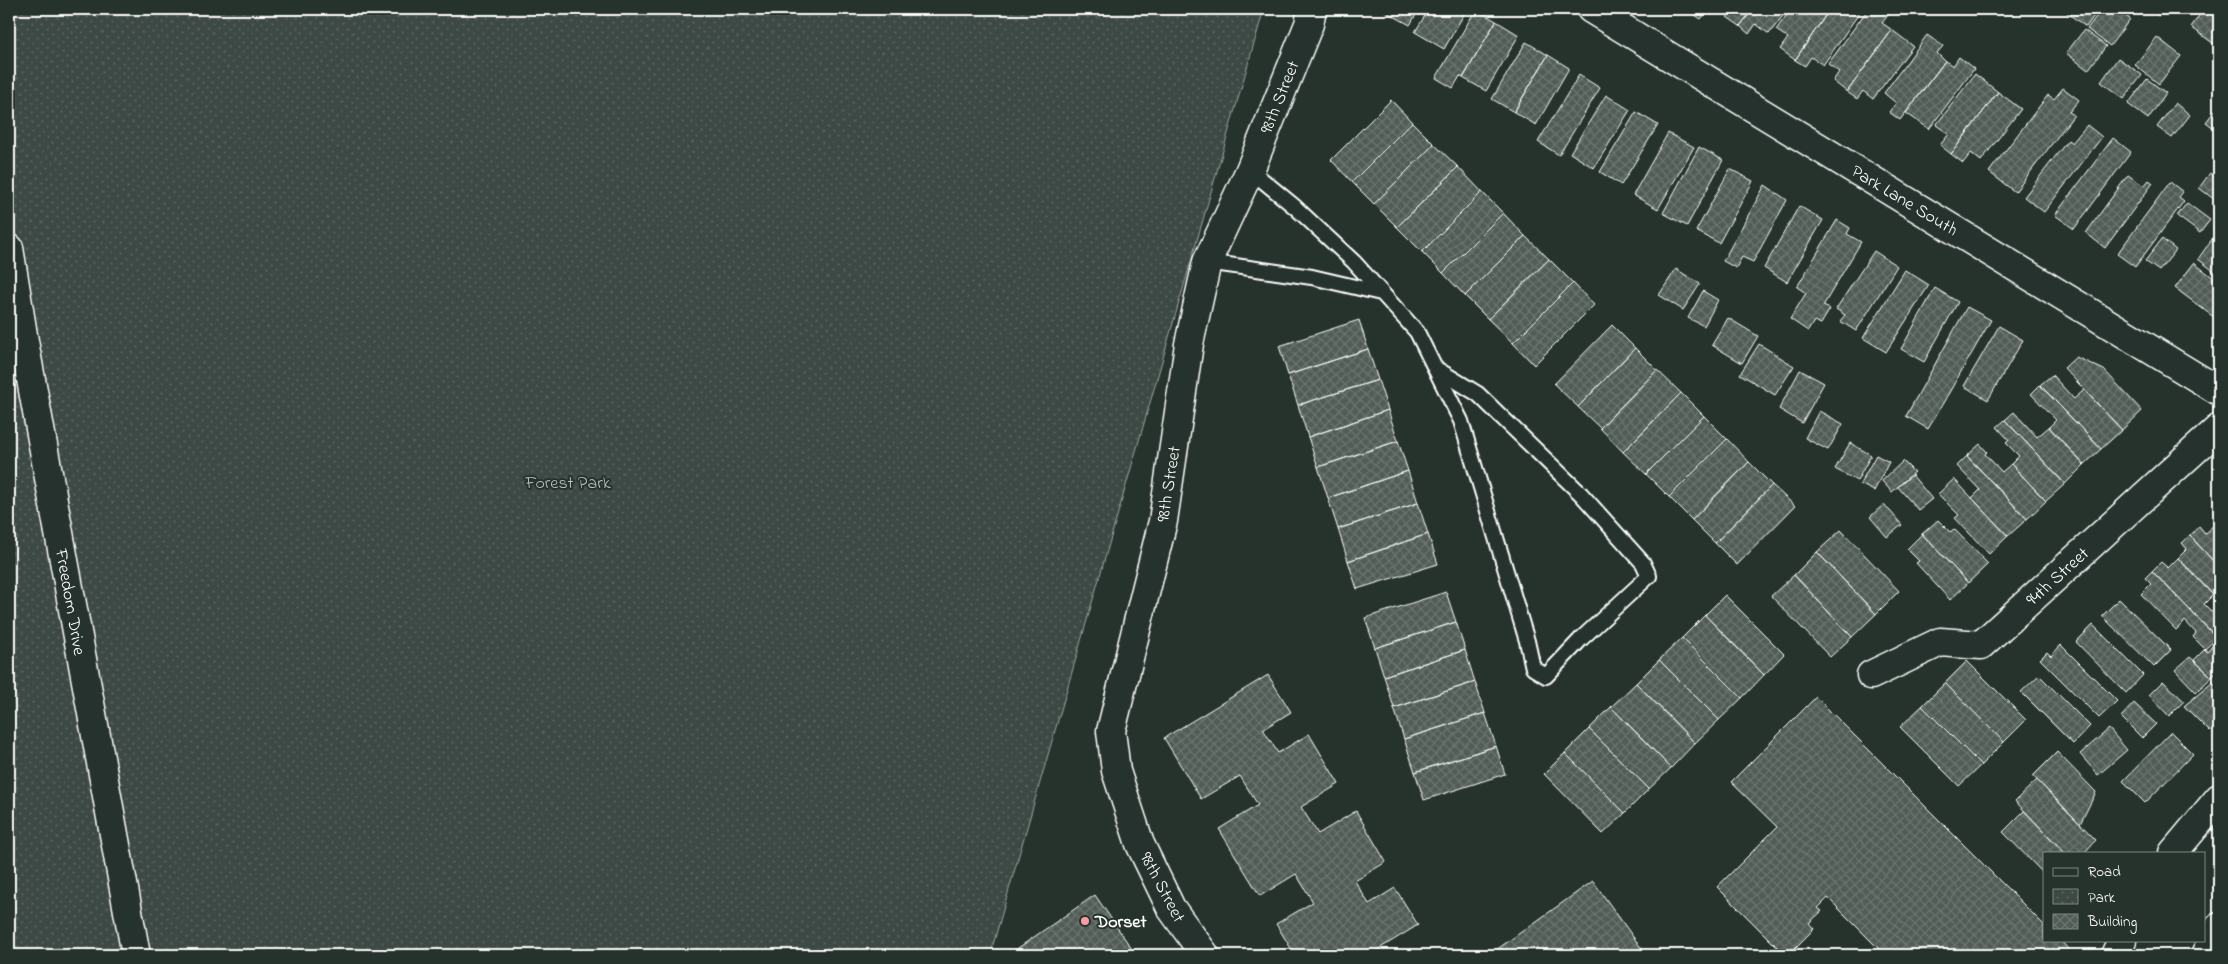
<svg xmlns="http://www.w3.org/2000/svg" width="2228" height="964" font-family="'Indie Flower',sans-serif">
  <style>
    .park { fill: url(#park-dots); stroke: #9ea4a2 }
    .building { fill: url(#building-cross-hatch); stroke: #fff }
    .lines { fill: none; stroke-linecap: round; stroke-linejoin: round }
    .lane-casing { stroke: #fff; stroke-width: 18 }
    .street-casing { stroke: #fff; stroke-width: 31 }
    .primary-casing { stroke: #fff; stroke-width: 31 }
    .lane { stroke: #26332d; stroke-width: 14 }
    .street { stroke: #26332d; stroke-width: 28 }
    .primary { stroke: #26332d; stroke-width: 28 }
    .poi-dot { fill: #ff9aa2; stroke: #26332d; stroke-width: 2 }
    .labels { text-anchor: middle; stroke-width: 4; stroke-linejoin: round; paint-order: stroke }
    .street-label { font-size: 18px; fill: #fff; stroke: #26332d }
    .park-label { font-size: 18px; fill: #bbbfbe; stroke: #26332d }
    .poi-label { font-size: 18px; font-weight: bold; fill: #fff; stroke: #26332d; text-anchor: start }
  </style>
  <defs>
    <pattern id="park-dots" width="8" height="8" patternUnits="userSpaceOnUse" patternTransform="scale(1.25)"><rect width="8" height="8" fill="#3e4944"/><path d="M2 2h.1M6 6h.1" fill="none" stroke="#5b6460" stroke-width="1.8" stroke-linecap="round"/></pattern>
    <pattern id="building-cross-hatch" width="8" height="8" patternUnits="userSpaceOnUse" patternTransform="scale(1.25)"><rect width="8" height="8" fill="#515c57"/><path d="M0 0l8 8M0 8l8-8" fill="none" stroke="#6b7470"/></pattern>
  </defs>
  <rect width="100%" height="100%" fill="#26332d"/>
  <filter id="ink" filterUnits="userSpaceOnUse"><feTurbulence type="fractalNoise" baseFrequency=".02" numOctaves="2"/><feDisplacementMap in="SourceGraphic" scale="10" xChannelSelector="R" yChannelSelector="G"/><feConvolveMatrix kernelMatrix="1 2 1 2 8 2 1 2 1" color-interpolation-filters="sRGB"/></filter>
  <g filter="url(#ink)">
    <path class="park" d="M9,9H1264L990,955H9Z"/>
    <path class="building" d="M1381,9H1419L1410,25Z
      M1429,9H1467L1444,49L1415,32Z
      M1476,9L1496,21L1463,78L1460,76L1453,88L1436,78Z
      M1686,9H1709L1701,19Z
      M1733,9H1753L1740,26L1727,17Z
      M1753,9H1788L1769,34L1756,24L1749,34L1740,26Z
      M1791,9H1830L1795,60L1780,49L1788,38L1776,30Z
      M1830,9H1862L1823,65L1811,57L1805,66L1795,60Z
      M1868,9H1882L1889,14L1882,23L1892,30L1847,92L1833,81L1839,72L1828,64Z
      M2062,9H2099L2086,27Z
      M2102,9H2116L2130,19L2110,46L2087,29Z
      M2149,9H2164L2159,16Z
      M2204,9H2219V37L2214,44L2191,27Z
      M1496,21L1519,35L1486,91L1463,78Z
      M1892,30L1913,46L1873,99L1863,91L1857,99L1847,92Z
      M2084,30L2106,46L2088,70L2066,53Z
      M1927,35L1943,46L1937,53L1945,61L1900,120L1889,112L1896,103L1884,93Z
      M2157,37L2181,56L2159,84L2135,65Z
      M1526,42L1548,55L1514,112L1492,99Z
      M1548,55L1569,68L1536,125L1514,112Z
      M1959,57L1974,69L1929,129L1906,113L1945,61L1953,66Z
      M2118,58L2142,75L2124,99L2101,82Z
      M1975,74L1998,92L1951,154L1940,145L1949,134L1936,125Z
      M1579,75L1600,88L1559,155L1538,142Z
      M2147,79L2166,93L2148,119L2128,104Z
      M2063,88L2079,100L2069,112L2074,115L2015,192L1989,172L2048,95L2054,99Z
      M1998,92L2021,109L1981,161L1971,153L1963,163L1951,154Z
      M1606,95L1630,110L1594,168L1570,153Z
      M1391,100L1412,122L1352,182L1331,160Z
      M2175,103L2190,115L2172,138L2157,127Z
      M2219,105V132L2206,122Z
      M1636,112L1658,125L1621,185L1600,172Z
      M1412,122L1434,144L1374,204L1352,182Z
      M2087,125L2102,137L2044,212L2024,197L2068,140L2072,143Z
      M1668,133L1694,147L1658,209L1633,195Z
      M2113,138L2131,152L2074,229L2055,215Z
      M1434,144L1458,167L1397,227L1374,204Z
      M1699,147L1723,160L1687,226L1663,213Z
      M1458,167L1482,192L1422,252L1397,227Z
      M1730,169L1753,181L1719,243L1696,231Z
      M2210,173L2219,180V203L2199,188Z
      M2128,175L2144,186L2149,180L2153,183L2105,248L2086,233Z
      M2170,182L2183,192L2179,197L2184,201L2135,267L2117,254Z
      M1765,185L1787,200L1753,262L1742,257L1736,268L1723,261Z
      M1482,192L1503,213L1443,273L1422,252Z
      M2187,203L2210,220L2200,233L2177,216Z
      M1799,206L1823,220L1787,282L1764,268Z
      M1503,213L1525,236L1465,296L1443,273Z
      M1837,220L1850,228L1847,234L1861,242L1823,306L1830,309L1821,324L1814,321L1808,331L1790,319L1806,293L1797,287Z
      M2215,235L2219,238V275L2198,259Z
      M1525,236L1549,259L1488,319L1465,296Z
      M2162,239L2176,250L2159,271L2145,261Z
      M1874,251L1897,266L1856,331L1840,321L1845,315L1836,309Z
      M1549,259L1573,283L1513,343L1488,319Z
      M2194,263L2219,282V321L2175,288Z
      M1676,269L1700,284L1683,310L1659,295Z
      M1905,270L1929,285L1886,352L1863,338Z
      M1573,283L1594,305L1534,365L1513,343Z
      M1935,288L1958,302L1924,362L1901,349Z
      M1703,291L1718,300L1704,326L1688,318Z
      M1967,307L1991,320L1928,429L1906,416Z
      M1728,318L1758,336L1742,363L1712,345Z
      M1359,320L1368,349L1288,375L1279,346Z
      M1612,325L1635,348L1578,407L1554,384Z
      M1999,326L2023,340L1988,400L1964,386Z
      M1759,344L1794,366L1775,395L1740,374Z
      M1635,348L1657,370L1600,428L1578,407Z
      M1368,349L1378,380L1298,405L1288,375Z
      M2076,357L2104,370L2142,411L2122,430L2064,368Z
      M1657,370L1681,393L1623,452L1600,428Z
      M1800,370L1824,383L1802,423L1779,409Z
      M2052,375L2074,399L2084,390L2122,430L2101,449L2040,385Z
      M1378,380L1388,410L1308,437L1298,405Z
      M2040,385L2101,449L2084,465L2049,427L2056,420L2031,394Z
      M1681,393L1704,416L1646,474L1623,452Z
      M1388,410L1398,441L1318,467L1308,437Z
      M1819,411L1843,424L1828,450L1805,438Z
      M2014,412L2037,437L2049,427L2084,465L2065,484L2005,420Z
      M1704,416L1727,439L1669,497L1646,474Z
      M2005,420L2065,484L2046,501L2011,464L2019,456L2006,443L2009,440L1997,427Z
      M1727,439L1749,462L1692,520L1669,497Z
      M1398,441L1408,471L1328,498L1318,467Z
      M1850,443L1871,455L1857,481L1835,469Z
      M1980,444L1987,452L1985,454L2002,472L2011,464L2046,501L2027,519L1967,456Z
      M1876,455L1889,462L1874,491L1860,484Z
      M1967,456L2027,519L2008,536L1972,498L1980,490L1957,466Z
      M1903,461L1914,472L1892,492L1882,481Z
      M1749,462L1772,485L1715,543L1692,520Z
      M1408,471L1418,503L1338,529L1328,498Z
      M1912,475L1932,499L1918,510L1898,487Z
      M1954,479L2008,536L1989,554L1955,518L1959,515L1938,494Z
      M1772,485L1795,506L1737,565L1715,543Z
      M1418,503L1428,534L1348,561L1338,529Z
      M1884,504L1902,525L1887,537L1870,517Z
      M1938,520L1950,532L1954,529L1988,564L1968,583L1922,534Z
      M2215,524L2219,528V567L2190,536L2199,526L2205,533Z
      M1841,530L1899,591L1876,614L1817,552Z
      M1428,534L1438,564L1357,589L1348,561Z
      M1922,534L1968,583L1950,600L1916,563L1919,561L1907,549Z
      M2190,536L2219,567V589L2213,595L2178,558L2187,549L2182,543Z
      M1817,552L1876,614L1852,637L1794,575Z
      M2178,558L2213,595L2204,604L2219,619V637L2217,638L2152,571L2161,562L2168,568Z
      M2152,571L2217,638L2205,649L2193,637L2196,633L2185,621L2176,630L2141,594L2151,584L2145,578Z
      M1794,575L1852,637L1830,657L1771,596Z
      M1446,592L1456,622L1375,648L1365,618Z
      M1725,595L1784,654L1764,675L1705,615Z
      M2119,599L2171,650L2154,667L2102,616Z
      M1705,615L1764,675L1742,698L1682,638Z
      M1456,622L1465,650L1384,676L1375,648Z
      M2093,625L2143,675L2126,693L2076,642Z
      M1682,638L1742,698L1719,720L1659,660Z
      M2061,645L2117,701L2099,718L2040,659L2047,652L2051,656Z
      M2213,645L2219,652V670L2212,677L2194,660L2205,649L2207,652Z
      M1465,650L1475,682L1394,708L1384,676Z
      M2190,657L2212,677L2196,692L2175,670Z
      M1659,660L1719,720L1695,743L1636,683Z
      M1967,661L2026,720L2004,742L1945,683Z
      M1268,675L1291,712L1263,729L1278,753L1309,734L1339,784L1301,807L1318,834L1356,811L1386,862L1355,881L1369,904L1395,888L1418,925L1369,955H1295L1276,924L1313,902L1296,874L1260,896L1219,829L1258,805L1240,776L1201,799L1164,738Z
      M2039,675L2090,726L2073,744L2021,692Z
      M2163,681L2184,701L2169,716L2149,695Z
      M1475,682L1485,713L1404,739L1394,708Z
      M2213,682L2219,690V724L2210,732L2184,706Z
      M1636,683L1695,743L1671,768L1611,707Z
      M1945,683L2004,742L1981,765L1922,706Z
      M1816,697L2044,925V940H2060L2069,950L2064,955H1885L1828,898L1818,908L1822,911L1809,923L1814,929L1788,955H1785L1717,887L1777,827L1731,782Z
      M2134,703L2156,724L2142,738L2121,717Z
      M1922,706L1981,765L1959,786L1900,727Z
      M1611,707L1671,768L1649,789L1589,729Z
      M1485,713L1496,746L1415,772L1404,739Z
      M1589,729L1649,789L1625,813L1565,753Z
      M2109,729L2127,750L2098,775L2080,754Z
      M2171,732L2193,754L2145,803L2123,781Z
      M1496,746L1505,774L1424,800L1415,772Z
      M2057,752L2096,792L2080,824L2033,776Z
      M1565,753L1625,813L1603,834L1544,774Z
      M2037,780L2096,840L2084,853H2065L2015,801Z
      M2024,811L2065,853H2044V874L2003,832Z
      M1593,881L1646,955H1489Z
      M1095,895L1136,955H1016L1018,948Z"/>
    <g class="lines">
      <defs>
        <path id="lane" d="M1250,170L1295,207L1354,262L1417,332L1461,421L1527,641L1533,668L1546,676L1581,639L1649,576L1643,563L1581,494L1478,394L1435,368
          M1207,262L1312,277L1381,293"/>
        <path id="street" d="M1591,9L2219,391
          M9,248L24,341L136,955
          M1871,675L1940,642L1981,645L2219,428
          M2173,853L2219,798
          M1205,955L1171,908L1140,844L1116,771L1111,731L1163,521L1189,344L1207,262L1250,170L1309,24L1312,9
          M2115,955L2122,940"/>
        <path id="primary" d="M2205,955L2219,927"/>
      </defs>
      <use href="#lane" class="lane-casing"/>
      <use href="#street" class="street-casing"/>
      <use href="#primary" class="primary-casing"/>
      <use href="#lane" class="lane"/>
      <use href="#street" class="street"/>
      <use href="#primary" class="primary"/>
    </g>
  </g>
  <circle class="poi-dot" cx="1085" cy="921" r="5"/>
  <g class="labels">
    <g class="street-label">
      <text transform="translate(1279 97) rotate(-68)" y="6">98th Street</text>
      <text transform="translate(1905 200) rotate(31)" y="6">Park Lane South</text>
      <text transform="translate(1168 484) rotate(-81)" y="6">98th Street</text>
      <text transform="translate(2057 576) rotate(-42)" y="6">94th Street</text>
      <text transform="translate(71 602) rotate(80)" y="6">Freedom Drive</text>
      <text transform="translate(1163 887) rotate(62)" y="6">98th Street</text>
    </g>
    <g class="park-label">
      <text x="568" y="488">Forest Park</text>
    </g>
    <g class="poi-label">
      <text x="1095" y="927">Dorset</text>
    </g>
  </g>
  <rect width="2228" height="964" fill="none" stroke="#26332d" stroke-width="30"/>
  <rect x="15" y="15" width="2198" height="934" fill="none" stroke="#fff" stroke-width="2" filter="url(#ink)"/>
  <rect x="2043" y="852" width="162" height="90" fill="#26332d" stroke="#7d8581"/>
  <rect x="2053" y="868" width="25" height="8" fill="#26332d" stroke="#7d8581"/>
  <text x="2088" y="876" font-size="15" fill="#ffffff">Road</text>
  <rect x="2053" y="889" width="25" height="15" fill="url(#park-dots)" stroke="#7d8581"/>
  <text x="2088" y="902" font-size="15" fill="#ffffff">Park</text>
  <rect x="2053" y="914" width="25" height="15" fill="url(#building-cross-hatch)" stroke="#7d8581"/>
  <text x="2088" y="926" font-size="15" fill="#ffffff">Building</text>
</svg>
